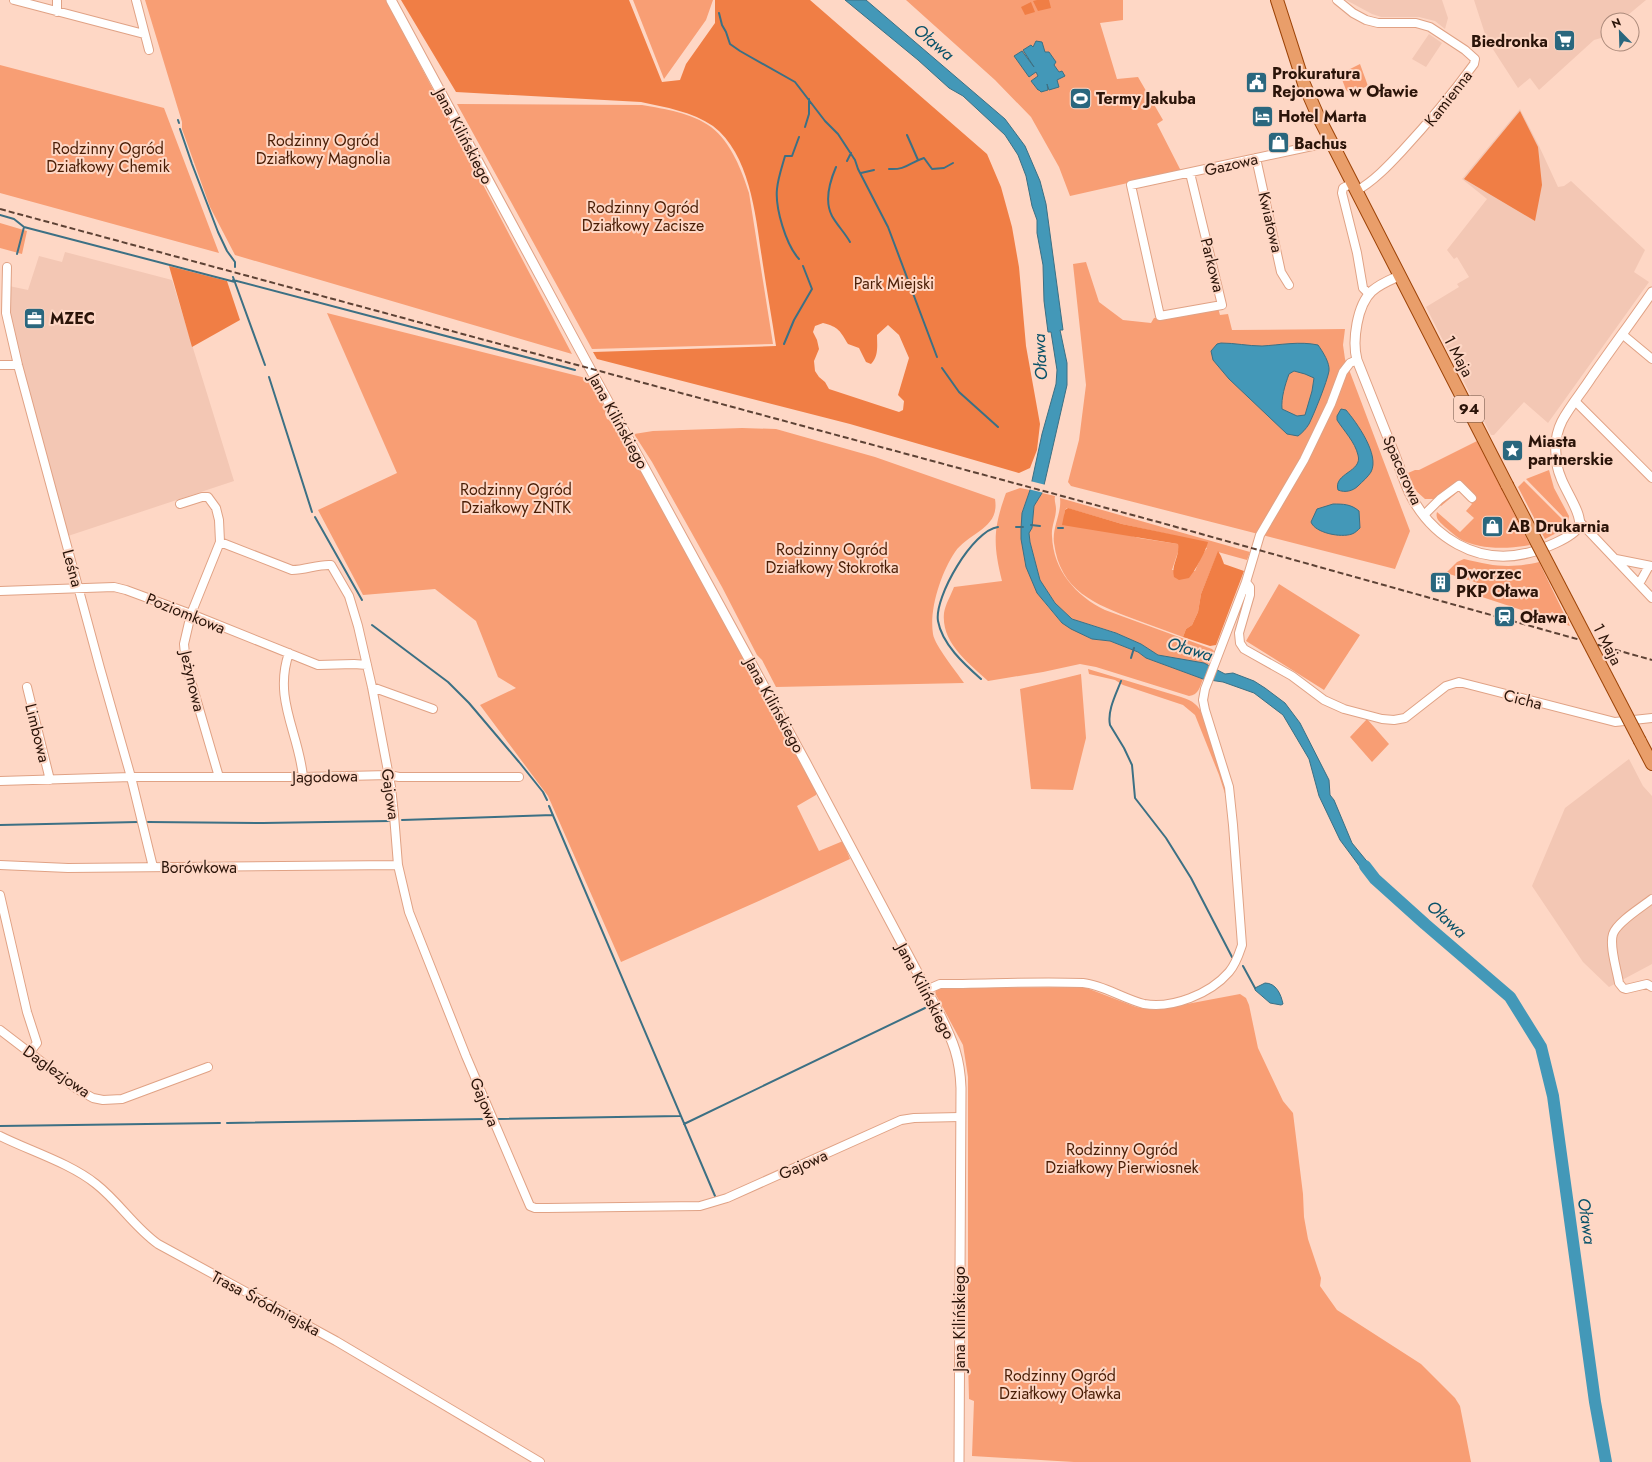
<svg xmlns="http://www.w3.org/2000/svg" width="1652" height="1462" font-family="Jost,sans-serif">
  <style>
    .built { fill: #f3c7b4 }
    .green { fill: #f89e74; fill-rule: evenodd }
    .forest { fill: #f07e45; fill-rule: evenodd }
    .water { fill: #4398b8; stroke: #3c7084; fill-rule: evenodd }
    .pier { fill: #fed7c5 }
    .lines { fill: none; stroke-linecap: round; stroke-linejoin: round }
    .stream { stroke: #3c7084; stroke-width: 2 }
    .river { stroke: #4398b8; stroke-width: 12 }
    .minor-casing { stroke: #e0a285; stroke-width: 10 }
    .tertiary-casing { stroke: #e0a285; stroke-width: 11 }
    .primary-casing { stroke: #9d4307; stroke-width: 14 }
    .minor { stroke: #fff; stroke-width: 8 }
    .tertiary { stroke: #fff; stroke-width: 9 }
    .primary { stroke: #e99e6a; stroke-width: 12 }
    .rail { stroke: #5d4235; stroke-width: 2; stroke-dasharray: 6 3; stroke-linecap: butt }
    .primary-bridge-casing { stroke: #9d4307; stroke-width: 14; stroke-linecap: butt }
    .primary-bridge { stroke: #e99e6a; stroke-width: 12 }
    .labels { text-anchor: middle; stroke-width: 4; stroke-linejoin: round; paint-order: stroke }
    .shield { fill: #fed7c5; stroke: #6a4e41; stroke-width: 1 }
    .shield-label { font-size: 15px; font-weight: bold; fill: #2b1409 }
    .poi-label { font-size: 16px; font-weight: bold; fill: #2b1409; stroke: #fed7c5; text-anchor: start }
    .street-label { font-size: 16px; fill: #2b1409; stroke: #fed7c5 }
    .park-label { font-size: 16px; fill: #491d05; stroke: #fed7c5 }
    .water-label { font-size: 17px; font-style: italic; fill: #095269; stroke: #fed7c5 }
  </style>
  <rect width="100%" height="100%" fill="#fed7c5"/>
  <path class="built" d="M1346,0H1442L1448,18L1445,29L1435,21L1419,17H1381L1372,14Z
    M1474,0H1646L1622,20H1608V32L1601,38L1594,40L1539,90L1530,78L1518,88L1487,40Z
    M1429,34L1442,43L1426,67L1412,59Z
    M1520,109L1539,146L1558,187L1564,186L1571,181L1645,250L1634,272L1649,282L1548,423L1524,402L1494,435H1491L1426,307L1459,287L1457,284L1469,277L1457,257L1454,259L1447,250L1487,199L1462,179Z
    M65,252L172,280L234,481L68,536L8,316L9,286L28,290L39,256L62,262Z
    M1629,759L1643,786L1652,796V964L1609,987L1583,962L1532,886L1565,808Z"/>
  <path class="green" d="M145,0H386L572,354L235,255L210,207L182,129V122Z
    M633,0H713L706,20L664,79Z
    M906,0H1123V20L1100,23L1117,79L1138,77L1163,120L1157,124L1181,171L1070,196L1059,167L1031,117L995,80Z
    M1360,64L1368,86L1350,93L1346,90L1340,74Z
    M0,65L164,108L219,253L0,193Z
    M457,104L642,105C665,109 692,113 711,127C731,142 742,171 749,193L773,344L592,349Z
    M0,223L27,231L22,254L0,248Z
    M1086,262L1099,302L1123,320L1151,323L1154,318L1218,308L1220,315L1228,314L1232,330L1345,329L1343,345L1345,359L1410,531L1395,569L1071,486L1068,482L1079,440L1086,385L1073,264Z
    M327,313L586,378L606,409L605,414L607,419L614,422L758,682L763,696L817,791L816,795L797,806L819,851L843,841L850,859L761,900L621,962L548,796L480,705L516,688L498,677L476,621L435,589L363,595L318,510L397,473Z
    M742,428L776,429L875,457L995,499C1000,529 969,532 955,552C941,573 929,609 933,634C935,646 956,671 964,683L776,687L762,660L757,655L722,587L652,462L634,434L653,431Z
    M1477,441L1530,545C1509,549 1479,550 1460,539C1454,535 1450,531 1445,527C1440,522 1435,519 1437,512L1460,532L1474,518L1466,511L1472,504L1459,491L1441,506L1434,499H1425L1415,490L1408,473L1415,470H1419Z
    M1549,470L1554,488L1569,516L1568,522L1526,479Z
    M1524,481L1566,523V528L1545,539L1518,487Z
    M1020,488L1030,490L1022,513L1044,602L1062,623L1092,639L1110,641L1138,652L1146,658L1203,679C1200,686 1199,695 1189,696L1096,667L1080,664L1043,672L988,681C969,663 941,643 944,613C945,605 951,595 954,587L1002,581C993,544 993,529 1006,493Z
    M1042,493L1055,496C1054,501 1056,504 1056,509C1056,518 1051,527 1052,536C1053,570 1076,596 1105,610L1212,649L1214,651L1208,665L1158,655L1141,644L1114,632L1072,619L1055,603L1040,580L1030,542L1029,533L1032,528L1034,506Z
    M1060,498L1250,552L1247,560L1218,552L1201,594L1198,612L1192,625L1186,629L1183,637C1167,631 1150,625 1134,619C1095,604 1060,591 1054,543C1052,527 1062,513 1060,498ZM1067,508L1122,524L1172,535L1207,548L1202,555L1195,571L1172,570L1179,549L1178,544L1139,538L1064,516L1065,510Z
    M1464,559C1493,566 1509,569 1539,562L1570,626L1479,596L1478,583L1446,573L1457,562Z
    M1279,584L1360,635L1324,690L1246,641Z
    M1088,669L1181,697C1193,701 1199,705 1203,716L1226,788L1227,800L1219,775L1195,715L1183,705L1123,685L1115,680L1089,674Z
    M1081,674L1086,738L1073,790L1031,789L1020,689Z
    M1367,719L1389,744L1372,762L1350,737Z
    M1084,987L1136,1007L1155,1010L1240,994L1246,998L1249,1005L1258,1048L1283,1101L1293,1113L1303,1194L1304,1217L1308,1239L1321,1278L1320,1286L1337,1310L1421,1364L1455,1398L1460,1406L1471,1462H1074L972,1456L974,1401L969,1399L968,1359V1077L963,1045L935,993L937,988Z"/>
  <path class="forest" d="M401,0H629L662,82L680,80L686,64L715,23V0H810L987,154L1001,187L1012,227L1019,267L1026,346L1040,424L1037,450L1030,468L1019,473L850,424L597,359L593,352L776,346C772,319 767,292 763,265C756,221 752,156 713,126C693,112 665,107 641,102L456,92ZM823,323C839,327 840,331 848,344L859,348L866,362L871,364C879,356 877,345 877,335L888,325L899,335L909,358L898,395L904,401L903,410L899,412L829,389L825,382L819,377L815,371L814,361L819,349L817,340L813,332L815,326Z
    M1037,0H1049L1051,8L1038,11L1033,1Z
    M1031,2L1035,12L1025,15L1021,7Z
    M1520,111L1538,147L1542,185L1535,221L1464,179Z
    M169,266L227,281L240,320L192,347Z
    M1068,508L1122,524L1208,542C1206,551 1195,571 1189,578L1179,580L1174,577C1171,564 1180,557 1178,544L1062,525L1065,510Z
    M1218,551L1221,556L1224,564L1244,571L1216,645L1210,646L1183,637L1186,629L1192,625L1198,612L1201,594Z"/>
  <path class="water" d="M845,0H866L1005,119L1025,146L1040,181L1046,204L1063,330H1060L1067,363V385L1045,481L1042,493L1034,506L1032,528L1029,533L1030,542L1040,580L1055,603L1072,619L1116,633L1141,644L1158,655L1204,663L1225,674L1233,673L1254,681L1265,688L1285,703L1300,723L1329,780L1330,795L1334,800L1352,843L1379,876L1372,883L1340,840L1319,796L1309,759L1283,715L1254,693L1223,682L1203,679L1146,658L1138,652L1110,641L1092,639L1071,629L1062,623L1037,593L1026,567L1021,539V529L1022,513L1030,490L1042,434L1056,384L1057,370L1051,332H1048L1044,301L1043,265L1037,233V220L1032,206L1026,176L1018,155L1005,135L963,96L949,88L918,60Z
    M1036,41L1042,42L1045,52H1049L1056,62L1054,65L1059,72L1062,71L1065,76L1057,80L1059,87L1049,90L1047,84L1048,90L1041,92L1039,90H1038L1031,81L1038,76L1036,72L1029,77L1014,56L1022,51L1034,67L1023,50L1031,45L1033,47Z
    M1221,343C1235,343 1248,346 1262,346C1280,345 1300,341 1318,345C1323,352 1330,363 1329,371C1327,382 1314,414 1309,424C1306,429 1302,433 1298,436L1287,434L1229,379L1213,360L1211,351L1217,344ZM1294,371L1305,374L1314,378L1312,391L1305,415L1297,416L1282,409C1281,398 1285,385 1289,374Z
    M1341,409L1346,410C1357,423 1380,455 1371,472C1368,477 1362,482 1358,486C1353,491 1345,493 1338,490C1333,473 1363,472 1358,455C1355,442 1344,431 1337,420V416Z
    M1333,504C1343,504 1351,504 1359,511L1360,528C1358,530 1355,533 1352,534C1341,538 1315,533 1311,522L1317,509Z
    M1265,983C1276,983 1281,994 1283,1004L1281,1005L1270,1003L1255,990V988Z"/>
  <path class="pier" d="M1030,481L1046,485L1044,493L1028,489Z"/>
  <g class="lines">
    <path class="stream" d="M719,13L722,25L726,32L730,44L740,51L795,82L825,121L838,134L855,160L858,169L888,227L937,357
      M178,120L179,123
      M805,127L809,114V99
      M180,129L192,164L218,232L227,251L235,262V267
      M907,135L918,160
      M799,137L792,156H785C782,167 778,178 777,189C775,208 786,245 799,259
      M847,161L851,153
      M836,167C830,181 824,201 832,216C837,225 845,233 850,242
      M889,169C907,170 908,163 924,158L932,169L944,168L953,163
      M861,173L874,170
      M0,215L14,219L24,227L235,282
      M17,254L24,227
      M233,277L265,365
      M233,280L575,370
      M784,344L794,320L812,289L803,266
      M942,368L959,392L998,427
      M269,377L312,512
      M315,517L362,600
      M1031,525L1040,526
      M1016,527H1023
      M1058,528H1063
      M372,625L448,682L469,703L519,762L543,792L547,800
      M1131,658L1134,648
      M981,679C964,664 942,644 938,621C934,597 973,530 998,527
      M1121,681C1116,694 1107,711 1110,725L1124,748L1132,765L1135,798L1166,838L1191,878L1232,957
      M549,806L715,1196
      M402,820L553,815
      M148,822L263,823L390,821
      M0,825L138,822
      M1243,966L1255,988
      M497,1119L680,1116
      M227,1123L487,1119
      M684,1124L925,1008
      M0,1126L220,1123"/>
    <path class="river" d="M1365,866L1375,879L1425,924L1510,997L1541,1047L1553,1096L1595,1402L1606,1462"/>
    <defs>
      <path id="minor" d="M14,0L144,34
        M136,0L149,50
        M1337,0L1353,13L1366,20L1378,23H1416L1430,27L1465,50L1475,59L1474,64C1452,94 1428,123 1402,151C1389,165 1373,182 1356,191
        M57,12V0
        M1256,158L1281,272L1289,285
        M1190,173L1222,305L1160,316L1131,185L1331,142
        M1352,183L1343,188L1342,193L1357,253L1363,288L1369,294
        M7,267L6,313L18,365L100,668L131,777L153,867
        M1622,334L1652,359
        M0,365H18
        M1575,401L1652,478
        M180,504L202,497H208L216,508L219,520L220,542L191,614L184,644L186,664L219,777
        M1424,515L1440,499L1459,485L1472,498
        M1580,522L1652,598
        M220,542L292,570C306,570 318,564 331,565L349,596L358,626L372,687L391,787L394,815L398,865L409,912L466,1056L530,1206L535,1208H547L700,1206L727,1198L901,1120L914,1118L960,1117
        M1616,559L1652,566
        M1246,582L1250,587V595L1239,633L1240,643L1244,649L1292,676L1324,700L1344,709L1382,719L1394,720L1405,718L1446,686L1459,682L1615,722L1652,718
        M1639,584L1649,566
        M0,591L114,587L126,590L191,614L318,665L354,664L367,665
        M289,653C273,699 299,733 303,777
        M27,687L50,780
        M372,687L433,709
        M0,781L131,777H303L389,775L399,777H519
        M0,865L68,868L398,865
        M0,895L27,1012L37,1043L30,1052
        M1652,899C1642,907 1617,922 1613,934C1609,946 1617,970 1619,983L1623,988L1626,989L1647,984L1652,987
        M926,990L940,984C988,984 1036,981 1083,983C1103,985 1124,999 1144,1004C1172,1009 1210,994 1229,972C1236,964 1239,954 1242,945L1233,825L1229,787L1205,710L1203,700L1205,689L1246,582L1260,535L1304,460L1331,404L1343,372L1350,363L1357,360
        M0,1030L77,1089L93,1098L103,1100L122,1099L208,1067
        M0,1136C30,1151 70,1163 96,1184C119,1202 134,1227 158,1244L336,1341L540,1462"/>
      <path id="tertiary" d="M391,0L587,363L806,763L940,1015C953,1041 960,1058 961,1088L959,1462
        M1399,276C1390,280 1380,284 1372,291C1357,305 1352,341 1357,360C1368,387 1379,415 1390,443C1397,459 1402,476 1409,492C1431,537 1477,566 1528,553C1540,550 1573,538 1579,526C1583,515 1565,490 1561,478C1558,471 1556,462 1556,454C1555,443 1557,431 1562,421C1570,406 1582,392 1591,378C1611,349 1632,321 1652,292"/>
      <path id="primary" d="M1277,0L1304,84L1318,116L1507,485
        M1640,741L1652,764"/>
    </defs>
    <use href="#minor" class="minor-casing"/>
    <use href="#tertiary" class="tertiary-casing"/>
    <use href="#primary" class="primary-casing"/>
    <use href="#minor" class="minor"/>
    <use href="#tertiary" class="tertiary"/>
    <use href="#primary" class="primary"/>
    <path class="rail" d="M0,209L1162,523L1652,660"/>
    <defs>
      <path id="primary-bridge" d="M1507,485L1640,741"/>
    </defs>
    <use href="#primary-bridge" class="primary-bridge-casing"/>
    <use href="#primary-bridge" class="primary-bridge"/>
  </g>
  <defs>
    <symbol id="supermarket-square" viewBox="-11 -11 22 22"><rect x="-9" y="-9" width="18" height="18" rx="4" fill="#2a677e" stroke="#fed7c5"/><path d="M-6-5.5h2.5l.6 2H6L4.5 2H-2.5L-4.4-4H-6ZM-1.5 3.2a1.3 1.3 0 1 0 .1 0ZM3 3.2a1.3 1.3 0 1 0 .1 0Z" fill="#fff"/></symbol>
    <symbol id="civic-square" viewBox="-11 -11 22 22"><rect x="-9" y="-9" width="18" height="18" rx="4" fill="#2a677e" stroke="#fed7c5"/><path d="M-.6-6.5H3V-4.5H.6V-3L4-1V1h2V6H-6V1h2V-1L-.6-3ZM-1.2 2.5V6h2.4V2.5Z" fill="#fff"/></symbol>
    <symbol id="stadium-square" viewBox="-11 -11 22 22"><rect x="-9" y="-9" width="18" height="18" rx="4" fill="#2a677e" stroke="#fed7c5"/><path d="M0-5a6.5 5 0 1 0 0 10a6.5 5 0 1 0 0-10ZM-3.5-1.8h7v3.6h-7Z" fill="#fff"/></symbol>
    <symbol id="hotel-square" viewBox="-11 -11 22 22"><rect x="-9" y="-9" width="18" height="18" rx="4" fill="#2a677e" stroke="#fed7c5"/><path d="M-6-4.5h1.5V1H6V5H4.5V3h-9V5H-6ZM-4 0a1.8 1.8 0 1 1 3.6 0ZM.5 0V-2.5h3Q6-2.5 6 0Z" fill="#fff"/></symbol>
    <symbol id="shop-square" viewBox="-11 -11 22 22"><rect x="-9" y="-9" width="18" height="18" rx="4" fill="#2a677e" stroke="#fed7c5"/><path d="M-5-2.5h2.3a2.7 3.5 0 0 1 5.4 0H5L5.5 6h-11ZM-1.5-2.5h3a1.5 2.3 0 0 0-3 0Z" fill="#fff"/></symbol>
    <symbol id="office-square" viewBox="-11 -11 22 22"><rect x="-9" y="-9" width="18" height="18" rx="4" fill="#2a677e" stroke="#fed7c5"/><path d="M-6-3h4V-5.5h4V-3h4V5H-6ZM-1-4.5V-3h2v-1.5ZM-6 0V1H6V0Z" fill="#fff"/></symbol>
    <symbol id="sight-square" viewBox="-11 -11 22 22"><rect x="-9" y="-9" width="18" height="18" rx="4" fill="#2a677e" stroke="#fed7c5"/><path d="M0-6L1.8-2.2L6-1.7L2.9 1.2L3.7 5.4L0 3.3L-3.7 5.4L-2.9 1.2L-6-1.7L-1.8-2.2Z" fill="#fff"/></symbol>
    <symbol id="building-square" viewBox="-11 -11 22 22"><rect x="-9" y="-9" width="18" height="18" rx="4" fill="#2a677e" stroke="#fed7c5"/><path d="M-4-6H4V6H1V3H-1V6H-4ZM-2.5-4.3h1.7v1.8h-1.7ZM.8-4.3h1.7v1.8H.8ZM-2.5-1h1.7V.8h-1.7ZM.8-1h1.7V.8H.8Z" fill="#fff"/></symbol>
    <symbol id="station-square" viewBox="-11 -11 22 22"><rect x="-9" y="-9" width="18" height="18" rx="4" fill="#2a677e" stroke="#fed7c5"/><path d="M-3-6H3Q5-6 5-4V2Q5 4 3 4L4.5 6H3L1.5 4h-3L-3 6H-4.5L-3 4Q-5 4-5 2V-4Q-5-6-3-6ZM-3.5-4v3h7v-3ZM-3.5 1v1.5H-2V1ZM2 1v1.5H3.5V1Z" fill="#fff"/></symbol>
  </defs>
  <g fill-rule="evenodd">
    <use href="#supermarket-square" x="1552" y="28" width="25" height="25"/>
    <use href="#civic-square" x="1244" y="70" width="25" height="25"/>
    <use href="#stadium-square" x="1068" y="86" width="25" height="25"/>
    <use href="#hotel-square" x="1250" y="104" width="25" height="25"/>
    <use href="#shop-square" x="1266" y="130" width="25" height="25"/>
    <use href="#office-square" x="22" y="306" width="25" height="25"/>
    <use href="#sight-square" x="1500" y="438" width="25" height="25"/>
    <use href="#shop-square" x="1480" y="514" width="25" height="25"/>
    <use href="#building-square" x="1428" y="570" width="25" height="25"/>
    <use href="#station-square" x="1492" y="604" width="25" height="25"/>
  </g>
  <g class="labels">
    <rect class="shield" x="1454" y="396" width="30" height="26" rx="3"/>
    <g class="shield-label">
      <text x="1469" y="414">94</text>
    </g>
    <g class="poi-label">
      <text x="1548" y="47" text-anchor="end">Biedronka</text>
      <text x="1272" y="79">Prokuratura<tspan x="1272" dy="18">Rejonowa w Oławie</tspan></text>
      <text x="1096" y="104">Termy Jakuba</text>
      <text x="1278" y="122">Hotel Marta</text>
      <text x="1294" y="149">Bachus</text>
      <text x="50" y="324">MZEC</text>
      <text x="1528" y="447">Miasta<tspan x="1528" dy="18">partnerskie</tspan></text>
      <text x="1508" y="532">AB Drukarnia</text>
      <text x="1456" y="579">Dworzec<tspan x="1456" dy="18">PKP Oława</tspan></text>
      <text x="1520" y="623">Oława</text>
    </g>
    <g class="street-label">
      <text transform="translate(1448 98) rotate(-52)" y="6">Kamienna</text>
      <text transform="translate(464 136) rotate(62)" y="6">Jana Kilińskiego</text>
      <text transform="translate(1231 164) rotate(-13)" y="6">Gazowa</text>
      <text transform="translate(1271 222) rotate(77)" y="6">Kwiatowa</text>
      <text transform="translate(1213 265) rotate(76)" y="6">Parkowa</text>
      <text transform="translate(1459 356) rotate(62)" y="6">1 Maja</text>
      <text transform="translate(619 421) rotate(61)" y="6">Jana Kilińskiego</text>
      <text transform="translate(1403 470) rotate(66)" y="6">Spacerowa</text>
      <text transform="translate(73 568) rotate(75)" y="6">Leśna</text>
      <text transform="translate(186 613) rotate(22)" y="6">Poziomkowa</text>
      <text transform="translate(1608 644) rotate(63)" y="6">1 Maja</text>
      <text transform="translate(193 681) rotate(77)" y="6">Jeżynowa</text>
      <text transform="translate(1523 699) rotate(14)" y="6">Cicha</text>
      <text transform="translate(775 705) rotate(61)" y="6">Jana Kilińskiego</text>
      <text transform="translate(38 733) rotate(76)" y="6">Limbowa</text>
      <text transform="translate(325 776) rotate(-1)" y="6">Jagodowa</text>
      <text transform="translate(391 794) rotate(82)" y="6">Gajowa</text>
      <text x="199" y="873">Borówkowa</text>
      <text transform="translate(926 991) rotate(62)" y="6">Jana Kilińskiego</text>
      <text transform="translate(57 1071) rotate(35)" y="6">Daglezjowa</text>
      <text transform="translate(485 1102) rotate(68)" y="6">Gajowa</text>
      <text transform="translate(803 1164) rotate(-24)" y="6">Gajowa</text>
      <text transform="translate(266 1303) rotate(28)" y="6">Trasa Śródmiejska</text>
      <text transform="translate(959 1319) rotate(-90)" y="6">Jana Kilińskiego</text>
    </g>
    <g class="park-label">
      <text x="323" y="146">Rodzinny Ogród<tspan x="323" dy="18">Działkowy Magnolia</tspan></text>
      <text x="108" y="154">Rodzinny Ogród<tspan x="108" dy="18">Działkowy Chemik</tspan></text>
      <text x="643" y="213">Rodzinny Ogród<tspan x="643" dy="18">Działkowy Zacisze</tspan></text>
      <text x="894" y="289">Park Miejski</text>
      <text x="516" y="495">Rodzinny Ogród<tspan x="516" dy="18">Działkowy ZNTK</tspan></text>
      <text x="832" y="555">Rodzinny Ogród<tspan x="832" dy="18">Działkowy Stokrotka</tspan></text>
      <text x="1122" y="1155">Rodzinny Ogród<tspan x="1122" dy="18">Działkowy Pierwiosnek</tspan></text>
      <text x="1060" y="1381">Rodzinny Ogród<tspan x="1060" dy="18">Działkowy Oławka</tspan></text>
    </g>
    <g class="water-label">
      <text transform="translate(934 42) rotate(40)" y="6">Oława</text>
      <text transform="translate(1040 357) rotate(-93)" y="6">Oława</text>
      <text transform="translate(1190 649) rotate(17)" y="6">Oława</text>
      <text transform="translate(1447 919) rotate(42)" y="6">Oława</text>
      <text transform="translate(1587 1221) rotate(82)" y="6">Oława</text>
    </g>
  </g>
  <g transform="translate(1620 32) rotate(337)"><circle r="19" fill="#fed7c5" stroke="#aa897a"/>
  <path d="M0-3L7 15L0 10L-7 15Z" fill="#2a677e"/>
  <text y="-6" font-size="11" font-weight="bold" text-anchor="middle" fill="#2b1409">N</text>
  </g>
</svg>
